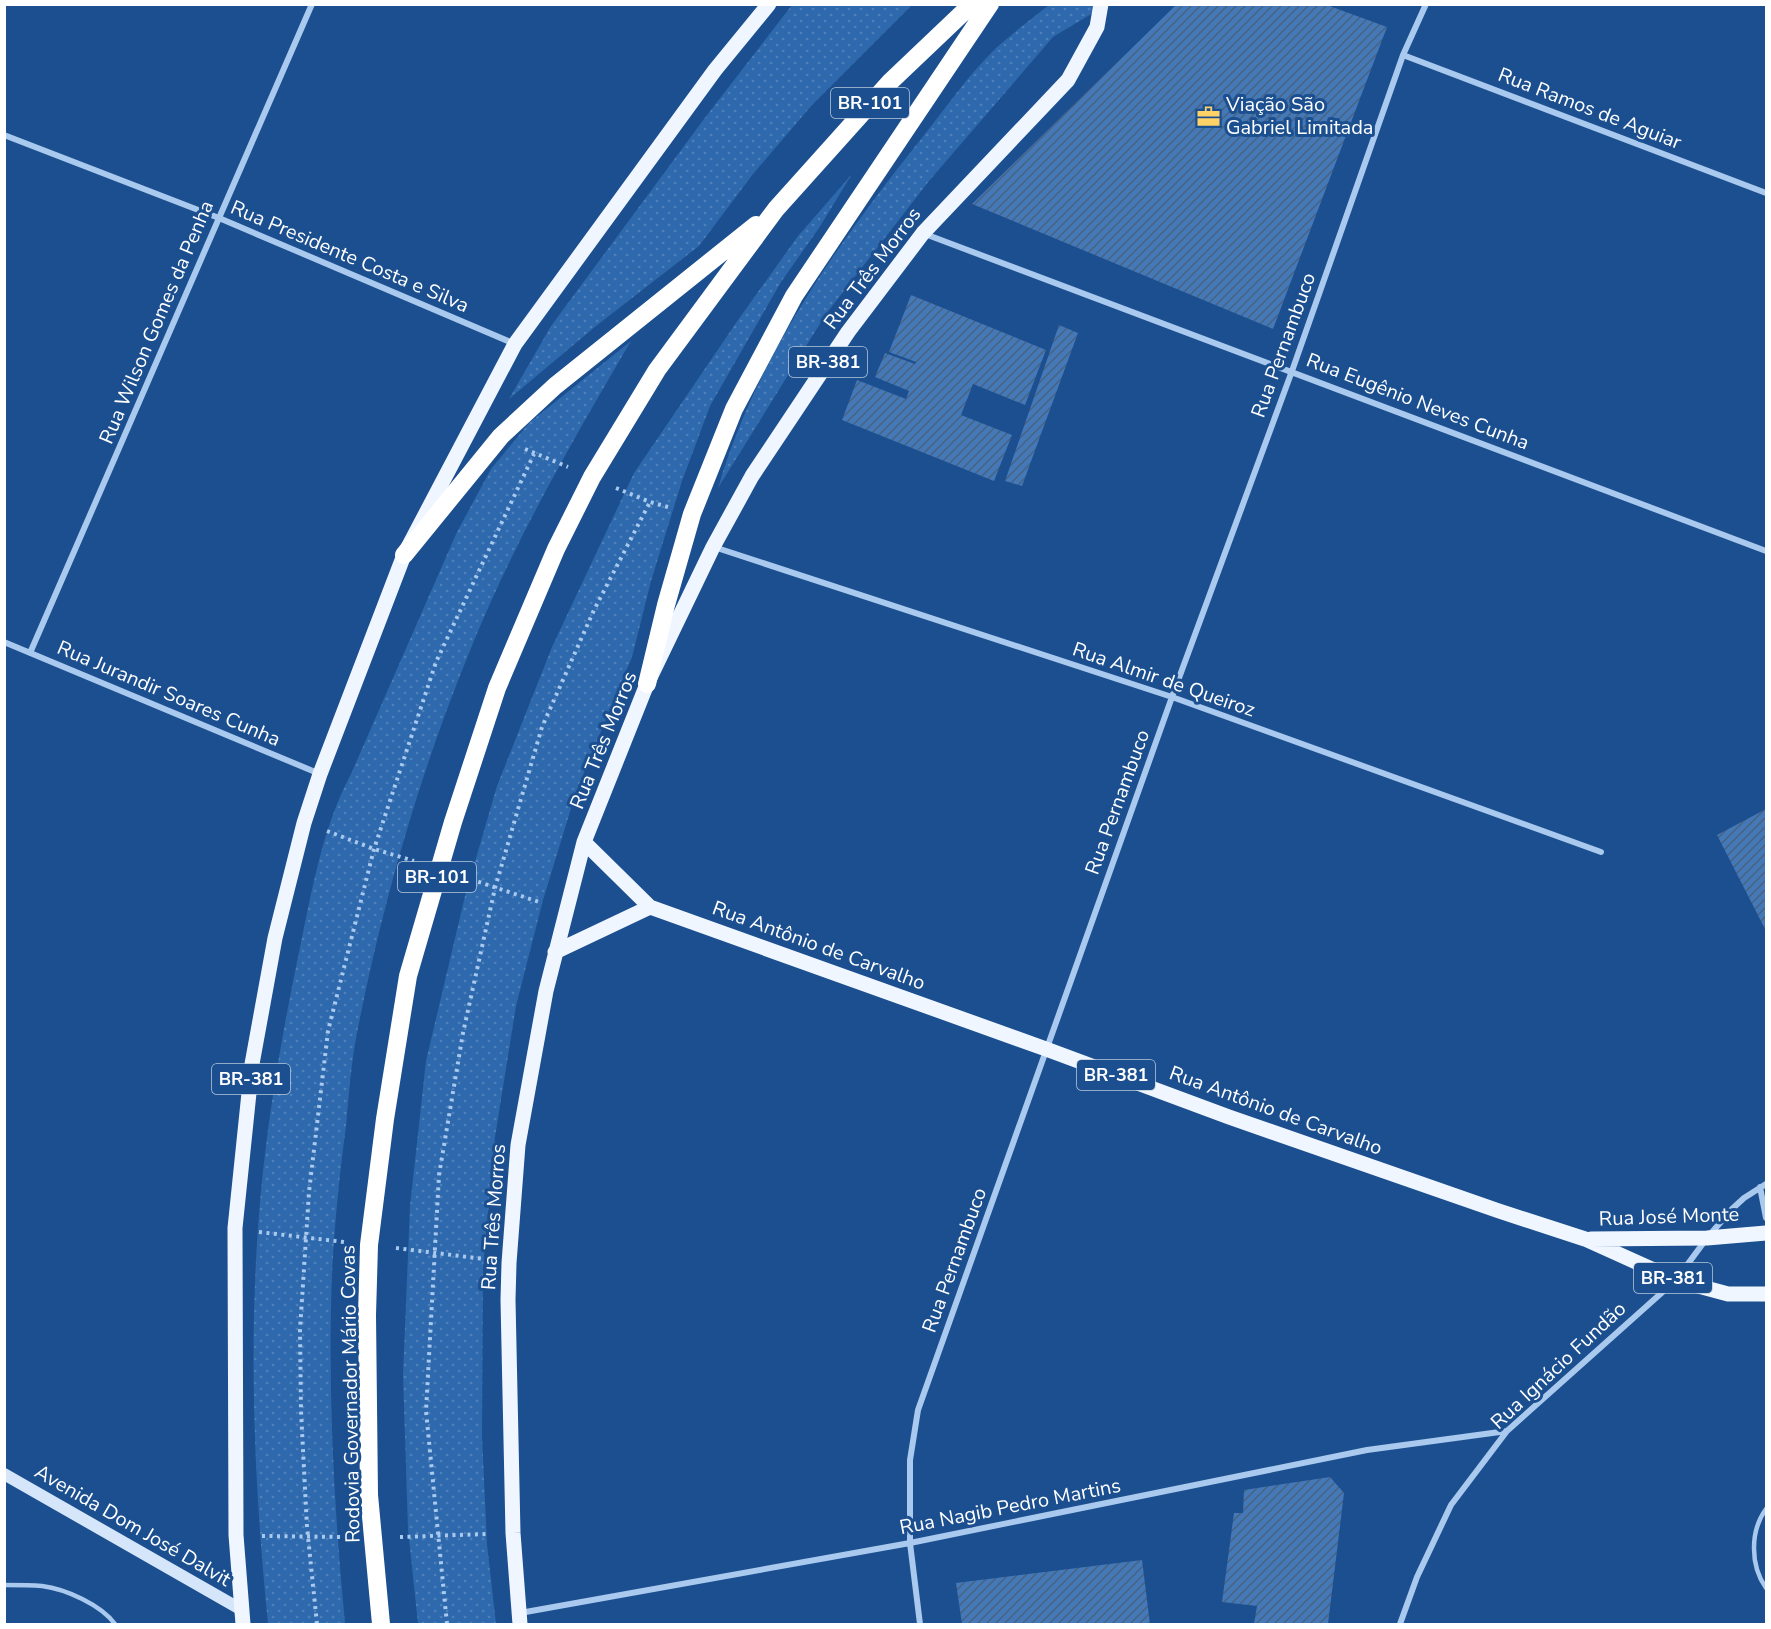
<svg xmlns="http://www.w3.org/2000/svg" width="1771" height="1629" font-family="'Nunito Sans',sans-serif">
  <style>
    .green { fill: url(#green-dots) }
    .building { fill: url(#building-hatch) }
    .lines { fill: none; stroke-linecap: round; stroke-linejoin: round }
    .path { stroke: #a9c9ee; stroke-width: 4; stroke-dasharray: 3 4.5; stroke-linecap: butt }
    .lane { stroke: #a9c9ee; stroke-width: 4.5 }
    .street { stroke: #a9c9ee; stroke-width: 6 }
    .secondary { stroke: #d6e6fa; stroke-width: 12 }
    .primary { stroke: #f0f6ff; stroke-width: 15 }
    .highway { stroke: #fff; stroke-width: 18 }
    .labels { text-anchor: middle; stroke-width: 6; stroke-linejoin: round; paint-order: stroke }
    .shield { fill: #1b4f8f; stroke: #bbcadd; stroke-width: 1.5 }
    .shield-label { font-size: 18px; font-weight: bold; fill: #fff }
    .poi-label { font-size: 20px; fill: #fff; stroke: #1b4f8f; text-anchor: start }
    .street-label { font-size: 20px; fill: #fff; stroke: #1b4f8f }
  </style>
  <defs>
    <pattern id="green-dots" width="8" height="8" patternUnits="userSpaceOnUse" patternTransform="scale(1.5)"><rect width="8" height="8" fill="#2e69ad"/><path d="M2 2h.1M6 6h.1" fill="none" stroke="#4d80b9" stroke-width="1.8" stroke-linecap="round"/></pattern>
    <pattern id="building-hatch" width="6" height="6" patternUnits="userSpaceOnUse" patternTransform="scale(1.5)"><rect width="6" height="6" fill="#4478b7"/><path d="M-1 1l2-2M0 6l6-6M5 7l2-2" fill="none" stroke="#486282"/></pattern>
  </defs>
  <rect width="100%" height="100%" fill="#1b4f8f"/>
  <path class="green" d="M792,5H912L812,105L753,174L699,246L596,326L509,399L551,326L704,119Z
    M1049,5H1106L1053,37L929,181L826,314L718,488C756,358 837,244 921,139C945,109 968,75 996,48C1013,33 1031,19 1049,5Z
    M852,174L819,228L781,282L710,406L682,481L651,581L632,657L576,792L543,900L516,1006L495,1137L483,1269L482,1436L487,1544L496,1624H418L408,1529L403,1376L410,1206L426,1061L465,896L497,786L552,647L634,473L738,320L798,236Z
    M631,341C571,443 511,547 467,658C418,779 382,905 357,1033C351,1063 349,1095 346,1126C338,1186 332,1248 331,1308C329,1414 335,1519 345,1624H268C253,1474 247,1322 263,1171C271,1097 284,1024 299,952C312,891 322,828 351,774L457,532L491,469L529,423Z"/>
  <path class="building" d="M1177,4H1324L1387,27L1273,329L972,204Z
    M911,295L1046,350L1025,405L973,384L961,415L1012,435L994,481L842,420L857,380L906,399L909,391L875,377L885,353L915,364L916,362L889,352Z
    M1059,325L1078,333L1022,486L1005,481Z
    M1766,809V931L1717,835Z
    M1330,1477L1344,1493L1328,1624H1254L1257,1606L1222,1602L1234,1513H1243L1244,1490Z
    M1142,1560L1150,1624H962L956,1583Z"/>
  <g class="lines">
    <path class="path" d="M525,449L568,467
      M616,488L650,502L668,507
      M327,831L374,849L414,861
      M464,877L542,903
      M259,1232L344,1242
      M396,1248L484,1259
      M262,1536L347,1537
      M400,1537L488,1534
      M317,1624L307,1527L301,1411L300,1330L309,1192L328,1031L374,849L436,662L534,454
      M447,1624L426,1411L439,1175L463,1033L495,888L542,727L594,610L650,502"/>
    <path class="lane" d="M1766,1509C1750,1531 1750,1565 1766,1588
      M4,1585C17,1585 30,1585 42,1586C66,1589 101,1605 115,1624"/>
    <path class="street" d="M1403,55L1766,193
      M4,135L219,218L515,344
      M925,234L1766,551
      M714,547L1172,697L1601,852
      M4,642L320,774
      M30,653L312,4
      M1760,1187L1766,1218
      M520,1613L910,1543L1367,1450L1507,1431
      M920,1624L910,1543V1460L918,1410L1172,697L1292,371L1403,55L1426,4
      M1400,1624L1417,1577L1451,1505L1507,1431L1676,1280L1707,1238L1732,1209L1744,1198L1766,1184"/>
    <path class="secondary" d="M4,1474L242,1610"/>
    <path class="primary" d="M584,842L650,907L1046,1049L1229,1117L1499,1211L1585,1239L1676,1280L1728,1294H1766
      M555,952L650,907
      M1591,1239L1707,1238L1766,1233
      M243,1624L236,1535L235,1228L252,1064L275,938L304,823L320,774L404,555L515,344L715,70L769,4
      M520,1624L513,1533L508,1300L509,1263L518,1145L546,991L584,842L647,684L713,547L752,476L848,332L923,233L1068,80L1097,27L1101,4"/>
    <path class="highway" d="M404,555L501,436L555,386L756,225
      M647,684L666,605L692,514L734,409L794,296L990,4
      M381,1624L369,1495L367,1315L369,1245L385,1119L408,976L453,822L497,688L556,549L592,477L657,370L776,209L890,82L972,4"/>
  </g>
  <defs>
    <symbol id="office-bare" viewBox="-9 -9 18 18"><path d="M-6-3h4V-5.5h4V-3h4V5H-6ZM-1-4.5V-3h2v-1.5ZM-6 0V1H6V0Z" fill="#ffd166" stroke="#1b4f8f" stroke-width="2.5" paint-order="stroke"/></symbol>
  </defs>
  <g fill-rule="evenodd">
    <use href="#office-bare" x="1192" y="100" width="33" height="33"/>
  </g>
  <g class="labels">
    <g class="shield">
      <rect x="831" y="88" width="78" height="30" rx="4.5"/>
      <rect x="789" y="347" width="78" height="30" rx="4.5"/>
      <rect x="398" y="862" width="78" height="30" rx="4.5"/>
      <rect x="1077" y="1060" width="78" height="30" rx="4.5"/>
      <rect x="212" y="1064" width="78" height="30" rx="4.5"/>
      <rect x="1634" y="1263" width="78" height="30" rx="4.5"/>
    </g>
    <g class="shield-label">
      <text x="870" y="109">BR-101</text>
      <text x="828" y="368">BR-381</text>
      <text x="437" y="883">BR-101</text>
      <text x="1116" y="1081">BR-381</text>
      <text x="251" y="1085">BR-381</text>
      <text x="1673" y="1284">BR-381</text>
    </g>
    <g class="poi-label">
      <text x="1226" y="111">Viação São<tspan x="1226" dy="23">Gabriel Limitada</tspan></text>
    </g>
    <g class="street-label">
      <text transform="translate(1590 108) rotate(21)" y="7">Rua Ramos de Aguiar</text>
      <text transform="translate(350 256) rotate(23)" y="7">Rua Presidente Costa e Silva</text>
      <text transform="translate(872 268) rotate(-53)" y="7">Rua Três Morros</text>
      <text transform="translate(156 322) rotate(-67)" y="7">Rua Wilson Gomes da Penha</text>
      <text transform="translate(1283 345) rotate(-70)" y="7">Rua Pernambuco</text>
      <text transform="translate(1418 401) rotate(21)" y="7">Rua Eugênio Neves Cunha</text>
      <text transform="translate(1164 679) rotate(19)" y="7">Rua Almir de Queiroz</text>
      <text transform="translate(169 693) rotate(23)" y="7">Rua Jurandir Soares Cunha</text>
      <text transform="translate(603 740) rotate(-68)" y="7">Rua Três Morros</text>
      <text transform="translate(1117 802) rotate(-70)" y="7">Rua Pernambuco</text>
      <text transform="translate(819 945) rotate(20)" y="7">Rua Antônio de Carvalho</text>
      <text transform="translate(1276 1110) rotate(20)" y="7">Rua Antônio de Carvalho</text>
      <text transform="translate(1669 1216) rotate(-2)" y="7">Rua José Monte</text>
      <text transform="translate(493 1217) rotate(-86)" y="7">Rua Três Morros</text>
      <text transform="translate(954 1260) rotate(-70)" y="7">Rua Pernambuco</text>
      <text transform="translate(1558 1365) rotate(-43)" y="7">Rua Ignácio Fundão</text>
      <text transform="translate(350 1394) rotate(-91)" y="7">Rodovia Governador Mário Covas</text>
      <text transform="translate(1010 1506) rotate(-11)" y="7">Rua Nagib Pedro Martins</text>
      <text transform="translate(133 1525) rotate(30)" y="7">Avenida Dom José Dalvit</text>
    </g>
  </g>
  <rect width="1771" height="1629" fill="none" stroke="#ffffff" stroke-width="12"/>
</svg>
